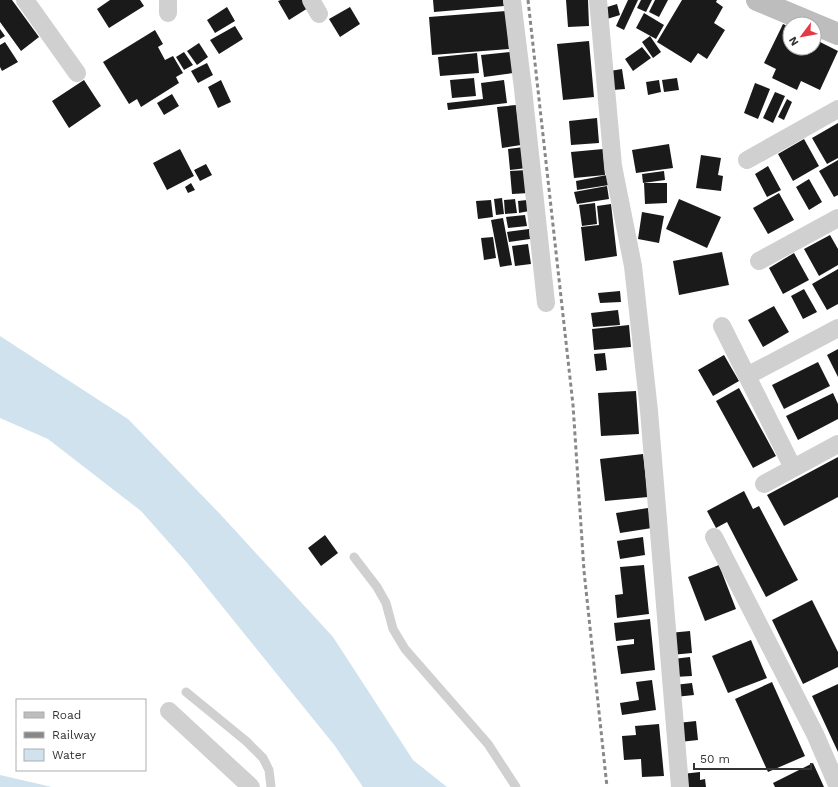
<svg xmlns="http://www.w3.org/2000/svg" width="838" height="787" font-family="'Work Sans',sans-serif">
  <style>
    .water { fill: #cfe2ee }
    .building { fill: #1a1a1a }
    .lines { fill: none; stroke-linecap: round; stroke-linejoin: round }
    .lane { stroke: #d0d0d0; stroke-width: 9 }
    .street { stroke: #d0d0d0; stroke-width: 18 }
    .secondary { stroke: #bdbdbd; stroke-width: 22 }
    .rail { stroke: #888; stroke-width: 3; stroke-dasharray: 4 3; stroke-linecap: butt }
  </style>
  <rect width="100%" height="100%" fill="#fff"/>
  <path class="water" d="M0,336L128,419L221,515L333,637L413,760L447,787H363L335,746L188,564L141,511L48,439L0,418Z
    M0,775L52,787H0Z"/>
  <path class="building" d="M0,0H12L39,37L21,51L0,22Z
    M110,0H140L144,6L109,28L97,9Z
    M281,0H303L308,8L289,20L278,1Z
    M433,0H503L504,6L434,12Z
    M566,0H588L589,26L568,27Z
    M628,0H638L624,30L616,26Z
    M641,0H652L646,12L637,8Z
    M655,0H668L659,17L649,12Z
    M682,0H717L716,2L723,7L714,23L725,30L707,59L698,53L691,63L657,42Z
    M617,4L620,15L607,19L604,8Z
    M227,7L235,21L215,33L207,20Z
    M350,7L360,24L340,37L329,19Z
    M506,11L509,49L432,55L429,17Z
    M644,13L664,25L656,39L636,28Z
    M783,24L790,27V48H814V39L838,51L820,90L801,81L797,90L772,78L776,69L764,63Z
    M235,26L243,39L219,54L210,40Z
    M0,29L5,36L0,39Z
    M155,30L163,44L158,47L165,60L173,56L183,73L176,77L179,83L141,107L137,99L129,104L103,62Z
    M650,36L661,52L653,58L642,42Z
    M589,41L594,97L563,100L557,44Z
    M5,42L18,62L2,71L0,67V45Z
    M199,43L208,57L197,65L187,51Z
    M642,47L651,58L633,71L625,59Z
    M184,52L193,65L184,70L176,57Z
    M510,52L513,73L484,77L481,55Z
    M477,53L479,73L440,76L438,57Z
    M207,63L213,75L198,83L191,71Z
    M622,69L625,89L613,90L610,71Z
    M474,78L476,96L452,98L450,80Z
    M677,78L679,90L664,92L662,80Z
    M84,80L101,106L69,128L52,101Z
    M221,80L231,102L218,108L208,87Z
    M504,80L507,103L448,110L447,103L483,99L481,83Z
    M659,80L661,92L648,95L646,82Z
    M755,83L770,89L758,119L744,113Z
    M775,92L785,96L773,123L763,118Z
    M172,94L179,106L164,115L157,103Z
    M787,99L792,102L784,120L778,117Z
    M516,105L521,145L502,148L497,107Z
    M597,118L599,143L571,145L569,121Z
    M838,123V158L827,164L812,138Z
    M804,139L819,166L793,181L778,154Z
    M669,144L673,168L636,173L632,150Z
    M524,147L527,168L510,170L508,149Z
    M180,149L194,176L167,190L153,163Z
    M603,149L605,175L574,178L571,152Z
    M701,155L721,158L718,175L723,176L721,191L696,188Z
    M838,160V195L834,197L819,171Z
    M206,164L212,175L200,181L194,170Z
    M768,166L781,190L767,197L755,174Z
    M527,170L529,193L512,194L510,171Z
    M664,171L665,180L643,183L642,174Z
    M607,175L609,185L577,190L576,181Z
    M809,179L822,202L809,210L796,187Z
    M191,183L195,190L188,193L185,187Z
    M644,183H667V203L645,204Z
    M607,186L609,199L577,204L574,192Z
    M779,193L794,220L768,234L753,208Z
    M502,198L504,214L496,215L494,199Z
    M515,199L517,213L505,214L504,200Z
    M679,199L721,217L707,248L666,229Z
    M491,200L493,217L478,219L476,201Z
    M527,200L529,211L519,213L518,201Z
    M595,203L597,224L582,226L579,205Z
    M611,204L617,256L585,261L581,227L599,225L597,206Z
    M642,212L664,216L659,243L638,239Z
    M525,215L527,226L508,228L506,217Z
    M503,218L512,265L500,267L491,220Z
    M529,229L530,239L509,242L507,232Z
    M830,235L838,249V265L819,276L804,249Z
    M493,237L496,258L484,260L481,238Z
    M528,244L531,264L515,266L512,246Z
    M722,252L729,285L679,295L673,261Z
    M794,253L809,280L783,294L769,268Z
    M838,269V304L827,310L812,284Z
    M804,289L817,312L803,319L791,296Z
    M620,291L621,302L600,303L598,293Z
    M774,306L789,332L763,347L748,320Z
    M618,310L620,325L593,327L591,313Z
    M629,325L631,347L594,350L592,329Z
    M838,349V377L827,355Z
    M605,353L607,370L596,371L594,354Z
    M724,355L739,381L713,396L698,370Z
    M818,362L830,386L784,409L772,385Z
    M739,388L776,456L753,468L716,401Z
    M636,391L639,434L601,436L598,393Z
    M833,393L838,404V419L798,440L786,416Z
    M643,454L648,497L605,501L600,459Z
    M838,457V497L784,526L767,495Z
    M744,491L753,509L759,506L798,580L766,597L727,522L716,528L707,511Z
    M648,508L652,528L620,533L616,513Z
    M325,535L338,553L321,566L308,548Z
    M643,537L645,555L620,559L617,541Z
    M644,565L649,614L617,618L615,595L623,594L620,567Z
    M719,565L736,609L705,621L688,577Z
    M812,600L838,652V667L803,684L772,620Z
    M650,619L655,670L621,674L617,646L634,644V639L616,641L614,623Z
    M690,631L692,653L671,655L669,633Z
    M751,640L767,678L728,693L712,656Z
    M690,657L692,676L674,677L673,659Z
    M652,680L656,710L622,715L620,703L639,700L636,682Z
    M772,682L805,756L768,772L735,699Z
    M692,683L694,695L675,697L674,685Z
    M838,684V752L812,696Z
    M696,721L698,740L680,742L678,723Z
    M659,724L664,776L642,777L641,759L624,760L622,736L636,735L635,726Z
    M813,763L824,787H775L773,783Z
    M700,772V780L705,779L706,787H684L682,774Z"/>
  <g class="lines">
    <path class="lane" d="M354,557L377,587L386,603L393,629L405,649L488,744L516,787
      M186,692L246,741L263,758L269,770L271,787"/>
    <path class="street" d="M25,0L77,73
      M168,0V13
      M311,0L319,14
      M512,0L523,89L546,303
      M598,0L613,166L633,266L649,411L680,787
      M747,160L838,109
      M759,261L838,218
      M722,326L793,468
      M747,376L838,328
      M764,484L838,444
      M714,537L815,734L838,787
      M169,711L251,787"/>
    <path class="secondary" d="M757,0L838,34"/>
    <path class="rail" d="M528,0L573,405L584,571L607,787"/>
  </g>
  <rect x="16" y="699" width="130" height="72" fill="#ffffff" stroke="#adadad"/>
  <rect x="24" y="712" width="20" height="6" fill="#bdbdbd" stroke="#adadad"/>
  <text x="52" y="719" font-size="12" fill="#333333">Road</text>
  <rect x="24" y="732" width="20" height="6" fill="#888888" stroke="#adadad"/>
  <text x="52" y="739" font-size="12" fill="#333333">Railway</text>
  <rect x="24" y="749" width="20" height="12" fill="#cfe2ee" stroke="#adadad"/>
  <text x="52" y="759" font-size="12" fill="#333333">Water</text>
  <g transform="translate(802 36) rotate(238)"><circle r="19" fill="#ffffff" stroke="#adadad"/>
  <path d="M0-3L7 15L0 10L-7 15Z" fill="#e63946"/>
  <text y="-6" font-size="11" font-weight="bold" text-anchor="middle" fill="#333333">N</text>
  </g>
  <path d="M694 763v6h117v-6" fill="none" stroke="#333333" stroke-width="2"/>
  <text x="700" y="763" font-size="12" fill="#333333" stroke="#ffffff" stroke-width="3" paint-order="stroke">50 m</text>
</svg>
